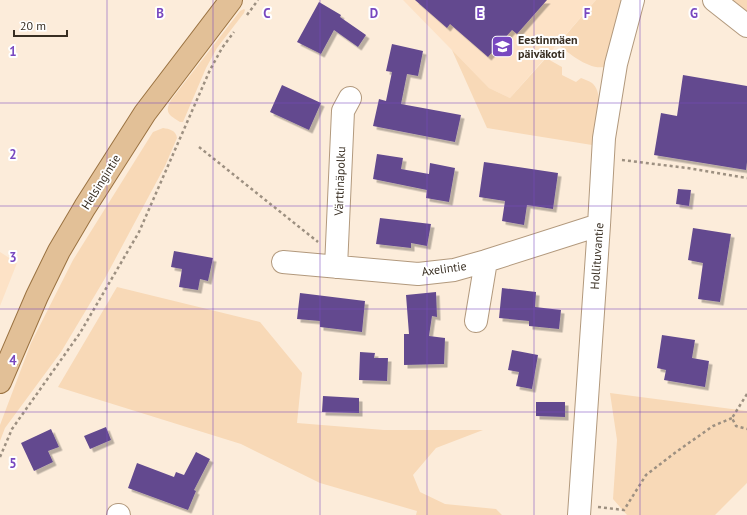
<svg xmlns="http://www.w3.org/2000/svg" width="747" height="515" font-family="'PT Sans',sans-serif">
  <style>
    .built { fill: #fde2c6 }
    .green { fill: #f8d9b7 }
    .building { fill: #634a8f; filter: url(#shadow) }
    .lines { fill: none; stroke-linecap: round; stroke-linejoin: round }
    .minor-casing { stroke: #b2997d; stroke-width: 24 }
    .major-casing { stroke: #9a7241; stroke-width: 24 }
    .path { stroke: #9d9081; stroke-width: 2.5; stroke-dasharray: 3 3; stroke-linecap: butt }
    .minor { stroke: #fff; stroke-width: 22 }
    .major { stroke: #e2c097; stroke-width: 22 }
    .grid { fill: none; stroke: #7848c0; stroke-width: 1; stroke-opacity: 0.55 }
    .labels { text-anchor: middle; stroke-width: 4; stroke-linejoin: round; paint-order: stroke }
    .poi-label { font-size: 12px; font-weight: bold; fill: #382e22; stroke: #fff; text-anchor: start }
    .street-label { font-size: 12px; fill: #382e22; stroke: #fff }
    .grid-label { font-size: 13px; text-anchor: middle; font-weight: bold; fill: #7848c0; stroke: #fff; stroke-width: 4; stroke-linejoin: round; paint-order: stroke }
  </style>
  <defs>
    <filter id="shadow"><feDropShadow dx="3.5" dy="3.5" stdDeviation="0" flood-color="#0004"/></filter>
  </defs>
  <rect width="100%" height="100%" fill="#fcecda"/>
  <path class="built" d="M403,0H596L510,98L489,88Z
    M0,252L17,263L0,306Z"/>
  <path class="green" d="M596,0H622L604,67C589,70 568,53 558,44Z
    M729,0H747V15Z
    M244,9L245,10L244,13L217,48L206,68L183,122H180C169,115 164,113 171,100L240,11Z
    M452,50L489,88L510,98L546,58L562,67V75L576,82L581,78C584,79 589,81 592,83C606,94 595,130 592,145L487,128Z
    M163,128C169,129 176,130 177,138L165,166L104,280L61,352L5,428L0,441V425L31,343L73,260L153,132Z
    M117,287L260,322L302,373L297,423L384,430H483L436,448L413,475L420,492L445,504L496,509L502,515H416L417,511L320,483L241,444L58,387Z
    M610,393L747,411V483L715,515H627L613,499L617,440Z"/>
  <path class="building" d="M415,0H547L517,34L512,30L488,57L450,24L447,28Z
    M319,2L341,15L340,17L366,35L358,47L334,30L321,54L297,42Z
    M392,44L423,51L418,76L407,74L401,104L461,115L455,142L373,126L379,99L386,101L392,72L386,71Z
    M683,75L747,86V162L746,170L654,155L661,113L677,116Z
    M282,85L321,103L309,130L270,112Z
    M377,154L403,158L401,169L429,174L430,163L455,168L449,202L426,198L427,190L373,179Z
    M484,162L558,173L553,209L527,205L524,225L502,221L505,201L479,197Z
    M678,189L691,190L689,206L676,204Z
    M380,218L431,224L427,246L411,243V248L376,244Z
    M693,228L731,234L720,302L698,299L703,263L688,260Z
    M174,251L213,258L208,281L200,279L198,290L179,287L182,269L171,267Z
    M502,288L536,292L535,307L561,310L559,329L529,326V321L499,318Z
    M436,292L437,317L432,316L429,336L445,338L444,364L404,365V334H409L406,295Z
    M300,293L365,301L362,332L320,327V321L297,319Z
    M662,335L695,340L692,358L709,361L705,387L664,380L666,370L657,368Z
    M512,350L538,355L532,389L516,386L519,372L508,370Z
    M360,352L375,353L374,358H388L387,381L359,380Z
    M323,396L359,398V413L322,412Z
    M536,402H565V417L536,416Z
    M106,427L111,440L90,449L84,436Z
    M51,429L59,447L48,451L53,462L34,471L21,443Z
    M196,452L210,459L194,490L196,491L188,510L128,488L137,463L174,477L176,472L184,475Z"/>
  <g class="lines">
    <defs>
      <path id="minor" d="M714,0L747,26
        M283,262L418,274L454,270L486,261L599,225
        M336,267L343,111L350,98
        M476,321L486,261
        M118,515H119
        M579,515L599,225L604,138L616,64L633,0"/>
      <path id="major" d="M0,382L37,296L59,251L85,207L145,113L231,0"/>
    </defs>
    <use href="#minor" class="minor-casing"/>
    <use href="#major" class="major-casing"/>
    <path class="path" d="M247,15L258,0
      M199,147L318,242
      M622,160L687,168L747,178
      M747,394L732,418L736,426L747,429
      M0,457L12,429L80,333L139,232L210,70L222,48L234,32
      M598,507L624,510L646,475L676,452L713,426L732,418"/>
    <use href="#minor" class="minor"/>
    <use href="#major" class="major"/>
  </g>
  <path class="grid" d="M107,0V515M213,0V515M320,0V515M427,0V515M534,0V515M640,0V515M0,103H747M0,206H747M0,309H747M0,412H747"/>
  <defs>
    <symbol id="school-square" viewBox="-11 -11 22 22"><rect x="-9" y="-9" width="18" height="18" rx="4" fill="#7848c0" stroke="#fff"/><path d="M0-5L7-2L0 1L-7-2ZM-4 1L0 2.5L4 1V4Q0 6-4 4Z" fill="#fff"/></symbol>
  </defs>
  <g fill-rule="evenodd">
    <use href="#school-square" x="490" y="34" width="25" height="25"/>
  </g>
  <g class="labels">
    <g class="poi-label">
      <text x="518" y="44">Eestinmäen<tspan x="518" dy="14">päiväkoti</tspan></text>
    </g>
    <g class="street-label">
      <text transform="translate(340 181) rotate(-88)" y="4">Värttinäpolku</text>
      <text transform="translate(101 182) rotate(-58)" y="4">Helsingintie</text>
      <text transform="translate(597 256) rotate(-86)" y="4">Hollituvantie</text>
      <text transform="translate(444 269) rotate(-8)" y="4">Axelintie</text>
    </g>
  </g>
  <g class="grid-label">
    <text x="160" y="18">B</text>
    <text x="267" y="18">C</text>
    <text x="374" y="18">D</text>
    <text x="480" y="18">E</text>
    <text x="587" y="18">F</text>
    <text x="694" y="18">G</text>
    <text x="13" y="56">1</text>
    <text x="13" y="159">2</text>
    <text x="13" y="262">3</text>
    <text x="13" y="365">4</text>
    <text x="13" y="468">5</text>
  </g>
  <path d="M14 30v6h53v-6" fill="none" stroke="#382e22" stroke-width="2"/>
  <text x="20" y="30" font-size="12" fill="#382e22" stroke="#ffffff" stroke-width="3" paint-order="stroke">20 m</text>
</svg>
